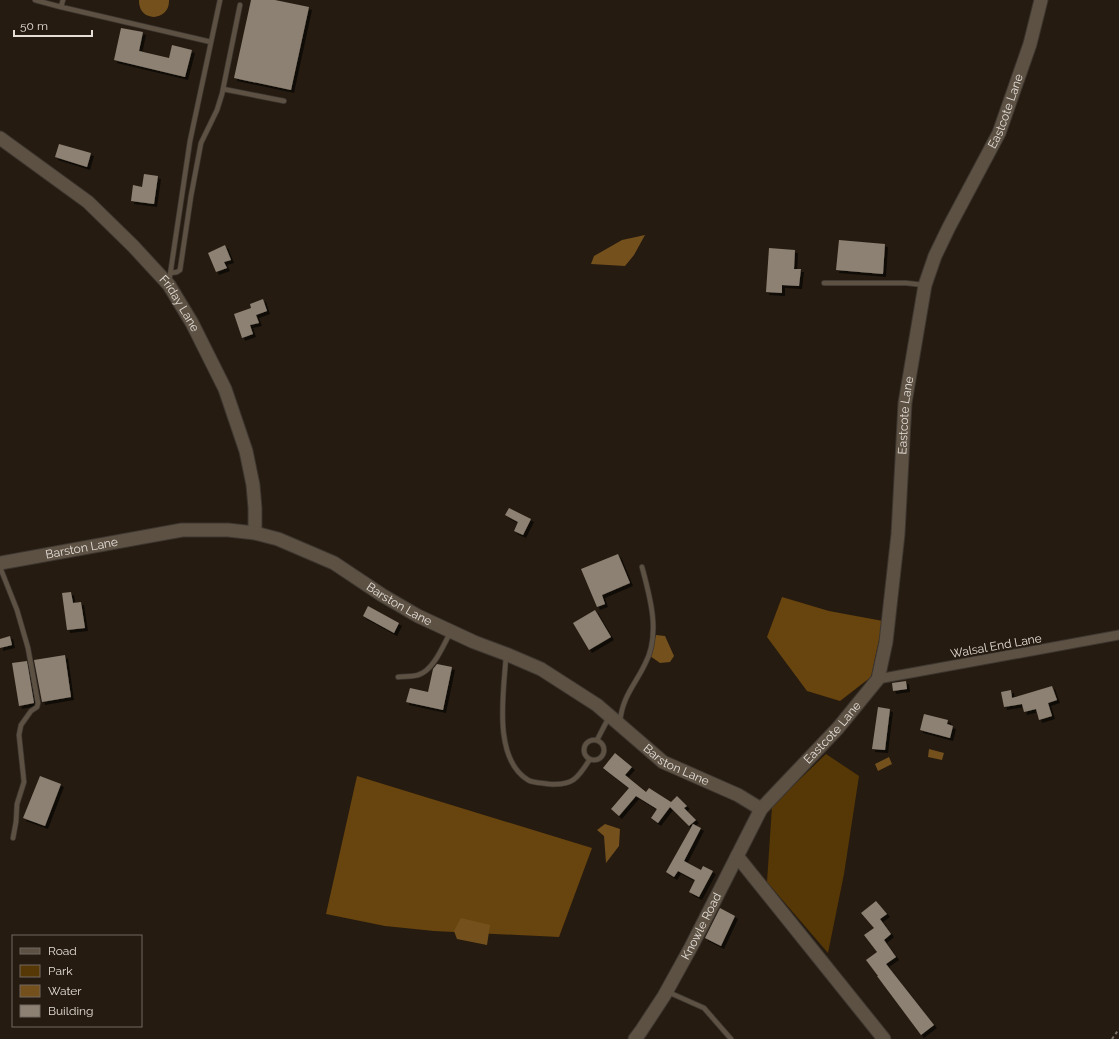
<svg xmlns="http://www.w3.org/2000/svg" width="1119" height="1039" font-family="Raleway,sans-serif">
  <style>
    .green { fill: #563706 }
    .forest { fill: #68440e }
    .water { fill: #74501d }
    .building { fill: #8d8173; filter: url(#shadow) }
    .lines { fill: none; stroke-linecap: round; stroke-linejoin: round }
    .lane-casing { stroke: #3d3630; stroke-width: 6 }
    .street-casing { stroke: #3d3630; stroke-width: 11 }
    .secondary-casing { stroke: #3d3630; stroke-width: 15 }
    .path { stroke: #7c736a; stroke-width: 2; stroke-dasharray: 3 3; stroke-linecap: butt }
    .lane { stroke: #5c5143; stroke-width: 4.5 }
    .street { stroke: #5c5143; stroke-width: 9 }
    .secondary { stroke: #5c5143; stroke-width: 13 }
    .labels { text-anchor: middle; stroke-width: 4; stroke-linejoin: round; paint-order: stroke }
    .street-label { font-size: 12px; fill: #e5ded7; stroke: #251b10 }
  </style>
  <defs>
    <filter id="shadow"><feDropShadow dx="3" dy="3" stdDeviation="0" flood-color="#0009"/></filter>
  </defs>
  <rect width="100%" height="100%" fill="#251b10"/>
  <path class="green" d="M826,754L859,776L844,874L828,953L767,882L772,806Z"/>
  <path class="forest" d="M782,597L829,611L883,621L871,677L840,701L807,691L767,637Z
    M357,776L592,848L559,937L434,931L385,926L326,914Z"/>
  <path class="water" d="M139,0H169C170,22 138,23 139,0Z
    M645,235L634,255L625,266L591,264L594,256L622,240Z
    M656,635L665,636L674,656L670,662L660,663L650,656Z
    M929,749L944,753L942,760L928,757Z
    M889,757L892,764L878,771L875,764Z
    M605,824L620,829L619,846L606,863L604,836L597,830Z
    M461,918L490,925L487,945L457,939L454,931Z"/>
  <path class="building" d="M251,0H275L309,7L291,90L234,78Z
    M121,28L143,32L139,51L169,58L172,45L192,50L185,77L114,60Z
    M59,144L91,153L87,167L55,157Z
    M144,174L158,176L154,204L131,201L133,185L142,187Z
    M839,240L885,244L883,274L836,270Z
    M225,245L231,260L224,262L227,268L216,272L208,253Z
    M769,248L795,250L794,269H801L799,286L782,285V293L766,292Z
    M263,299L267,311L256,315L259,323L250,325L253,334L242,338L234,314L251,308L250,304Z
    M509,508L531,519L523,535L514,531L518,522L505,515Z
    M618,554L630,583L602,595L605,604L597,607L581,569Z
    M71,592L73,603L81,602L85,628L67,630L62,593Z
    M368,606L399,623L394,633L363,616Z
    M595,610L611,637L589,650L573,623Z
    M10,636L12,645L0,648V639Z
    M65,655L71,697L42,702L34,660Z
    M27,661L34,703L19,706L12,663Z
    M437,664L452,667L443,710L406,702L410,688L428,692L433,669Z
    M906,681L907,689L893,691L892,683Z
    M1052,686L1057,700L1048,703L1052,716L1039,720L1036,709L1024,712L1022,704L1004,707L1001,692L1011,690L1012,698Z
    M878,707L890,709L885,750L872,749Z
    M924,714L948,720L947,724L953,726L950,738L920,730Z
    M615,753L632,767L625,775L646,792L649,788L671,802L677,796L687,806L684,808L696,820L689,826L670,807L658,823L651,818L657,809L636,796L619,816L611,809L629,788L603,768Z
    M40,776L61,784L45,826L23,818Z
    M693,824L701,828L684,861L701,870L703,866L713,871L699,897L689,892L695,880L678,871L674,877L666,872Z
    M876,901L887,914L880,919L891,934L884,940L896,957L886,964L934,1025L921,1035L877,976H878L866,960L877,952L864,935L874,928L861,913Z
    M720,908L735,916L721,946L705,938Z"/>
  <g class="lines">
    <defs>
      <path id="lane" d="M35,0L61,7
        M63,0L61,7L211,42
        M223,89L284,101
        M171,273L177,272L180,270L191,196L201,143L217,110L222,94L240,5
        M169,282L190,141L220,0
        M824,283H906L924,285
        M0,567L17,610L28,648L38,703L37,707L31,711L21,725L19,735L24,782L17,804L16,822L13,838
        M506,656C504,691 492,758 528,780C533,783 543,783 549,784C573,786 578,778 590,759
        M398,677C404,676 412,677 418,675C433,671 443,646 450,633
        M620,722C622,697 635,685 645,664C661,634 650,597 642,567
        M584 750a10 10 0 1 1 20 0a10 10 0 1 1-20 0Z
        M597,740L609,717
        M668,992L704,1008L731,1039"/>
      <path id="street" d="M878,679L1119,635"/>
      <g id="secondary">
        <path id="s1" d="M0,138L88,202L133,246L169,285L192,323L225,389L246,451L253,485L255,508V533"/>
        <path id="s2" d="M0,563L182,530H228L255,533L278,539L334,563L382,595L418,616L474,642L506,654L541,669L597,705L663,762L738,795L761,809"/>
        <path d="M737,856L884,1039"/>
        <path id="s3" d="M635,1039L641,1031L664,996L691,947L761,809L838,728L878,679L886,642L898,534L905,403L925,285L935,256L949,227L999,133L1030,44L1041,0"/>
      </g>
    </defs>
    <use href="#lane" class="lane-casing"/>
    <use href="#street" class="street-casing"/>
    <use href="#secondary" class="secondary-casing"/>
    <path class="path" d="M1112,1039L1119,1029"/>
    <use href="#lane" class="lane"/>
    <use href="#street" class="street"/>
    <use href="#secondary" class="secondary"/>
  </g>
  <g class="labels">
    <g class="street-label">
      <text dy="4" stroke="none"><textPath href="#s3" startOffset="1027">Eastcote Lane</textPath></text>
      <text dy="4" stroke="none"><textPath href="#s1" startOffset="246">Friday Lane</textPath></text>
      <text dy="4" stroke="none"><textPath href="#s3" startOffset="703">Eastcote Lane</textPath></text>
      <text dy="4" stroke="none"><textPath href="#s2" startOffset="83">Barston Lane</textPath></text>
      <text dy="4" stroke="none"><textPath href="#s2" startOffset="420">Barston Lane</textPath></text>
      <text transform="translate(996 646) rotate(-10)" y="4">Walsal End Lane</text>
      <text dy="4" stroke="none"><textPath href="#s3" startOffset="367">Eastcote Lane</textPath></text>
      <text dy="4" stroke="none"><textPath href="#s2" startOffset="743">Barston Lane</textPath></text>
      <text dy="4" stroke="none"><textPath href="#s3" startOffset="131">Knowle Road</textPath></text>
    </g>
  </g>
  <rect x="12" y="935" width="130" height="92" fill="#251b10" stroke="#726960"/>
  <rect x="20" y="948" width="20" height="6" fill="#5c5143" stroke="#726960"/>
  <text x="48" y="955" font-size="12" fill="#e5ded7">Road</text>
  <rect x="20" y="965" width="20" height="12" fill="#563706" stroke="#726960"/>
  <text x="48" y="975" font-size="12" fill="#e5ded7">Park</text>
  <rect x="20" y="985" width="20" height="12" fill="#74501d" stroke="#726960"/>
  <text x="48" y="995" font-size="12" fill="#e5ded7">Water</text>
  <rect x="20" y="1005" width="20" height="12" fill="#8d8173" stroke="#726960"/>
  <text x="48" y="1015" font-size="12" fill="#e5ded7">Building</text>
  <path d="M14 30v6h78v-6" fill="none" stroke="#e5ded7" stroke-width="2"/>
  <text x="20" y="30" font-size="12" fill="#e5ded7" stroke="#251b10" stroke-width="3" paint-order="stroke">50 m</text>
</svg>
